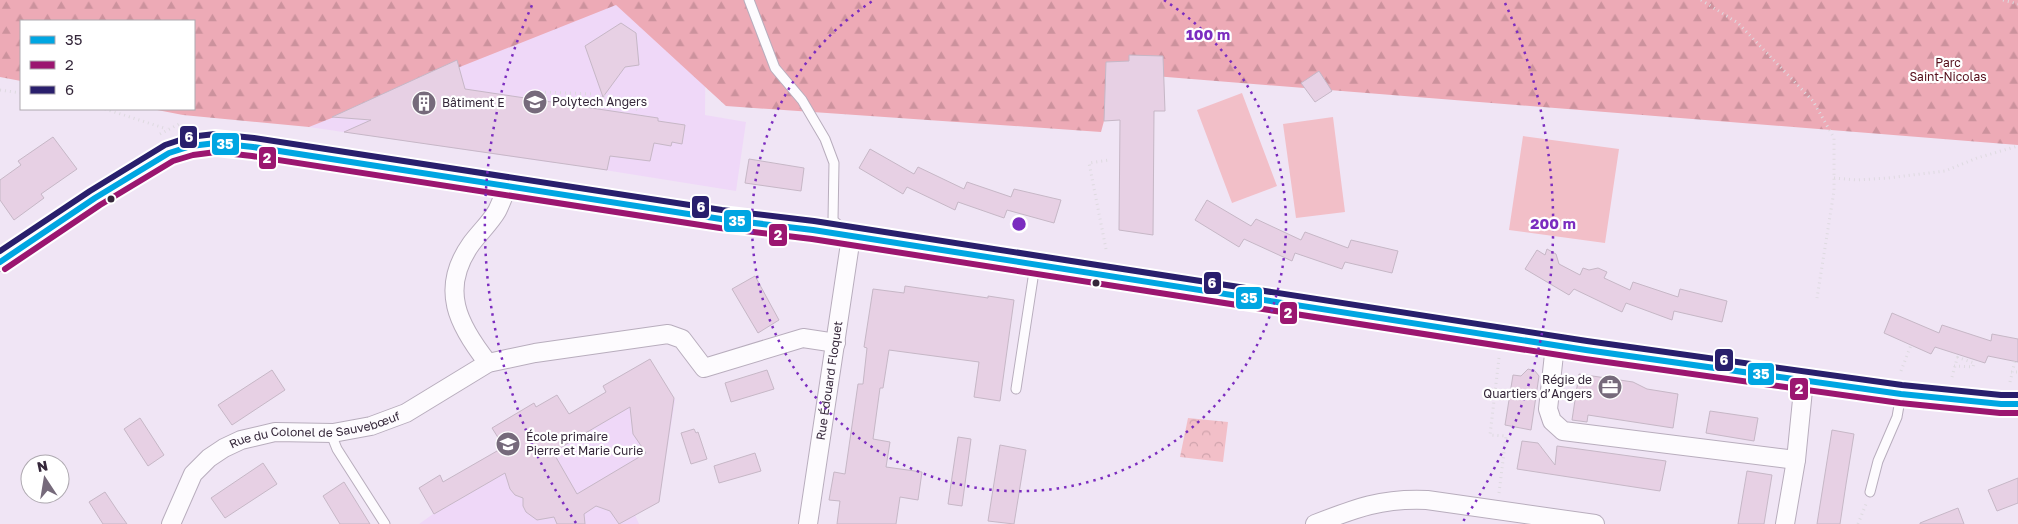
<svg xmlns="http://www.w3.org/2000/svg" width="2018" height="524" font-family="'Golos Text',sans-serif">
  <style>
    .built { fill: #efd8f8 }
    .forest { fill: url(#forest-firs) }
    .park { fill: url(#park-crowns) }
    .pitch { fill: #f2bfc8 }
    .building { fill: #e7d0e4; stroke: #c6b7c6; fill-rule: evenodd }
    .lines { fill: none; stroke-linecap: round; stroke-linejoin: round }
    .lane-casing { stroke: #b8adbd; stroke-width: 11 }
    .street-casing { stroke: #b8adbd; stroke-width: 20 }
    .path { stroke: #dedae0; stroke-width: 3; stroke-dasharray: 1 4; stroke-linecap: butt }
    .lane { stroke: #fdfbfe; stroke-width: 9 }
    .street { stroke: #fdfbfe; stroke-width: 18 }
    .bus-1-casing { stroke: #fff; stroke-width: 10 }
    .bus-2-casing { stroke: #fff; stroke-width: 10 }
    .bus-3-casing { stroke: #fff; stroke-width: 10 }
    .bus-1 { stroke: #00a6e2; stroke-width: 6 }
    .bus-2 { stroke: #9b1670; stroke-width: 6 }
    .bus-3 { stroke: #291f6c; stroke-width: 6 }
    .ring { fill: none; stroke: #7b2cbf; stroke-width: 2.5; stroke-dasharray: 2.5 5 }
    .bus-dot { fill: #35273a; stroke: #fff; stroke-width: 2 }
    .labels { text-anchor: middle; stroke-width: 4.5; stroke-linejoin: round; paint-order: stroke }
    .park-label { font-size: 12px; fill: #550e1b; stroke: #fff }
    .poi-label { font-size: 12px; fill: #35273a; stroke: #fff; text-anchor: start }
    .street-label { font-size: 12px; fill: #35273a; stroke: #fff }
    .centre { fill: #7b2cbf; stroke: #fff; stroke-width: 2.5 }
    .ring-label { font-size: 15px; text-anchor: middle; font-weight: bold; fill: #7b2cbf; stroke: #fff; stroke-width: 4.5; stroke-linejoin: round; paint-order: stroke }
    .line-badge { stroke: #fff; stroke-width: 2 }
    .badge-label { font-size: 14px; text-anchor: middle; font-weight: bold; fill: #fff }
  </style>
  <defs>
    <pattern id="forest-firs" width="22" height="20" patternUnits="userSpaceOnUse" patternTransform="scale(1.25)"><rect width="22" height="20" fill="#edaab6"/><path d="M5 1l3.5 6h-7zM16 11l3.5 6h-7z" fill="#cc929d"/></pattern>
    <pattern id="park-crowns" width="20" height="18" patternUnits="userSpaceOnUse" patternTransform="scale(1.25)"><rect width="20" height="18" fill="#f2bfc8"/><path d="M2 6a3 3 0 1 1 6 0M12 15a3 3 0 1 1 6 0" fill="none" stroke="#d0a4ad"/></pattern>
  </defs>
  <rect width="100%" height="100%" fill="#f0e5f5"/>
  <path class="built" d="M595,0H706L705,115L746,122L736,191L567,164L554,158V163L309,127Z
    M650,359L675,400L659,502L635,515L639,524H419L433,514L419,488L440,475L444,482L503,447L492,428L534,403L537,407L557,395L569,414L606,392L603,386Z"/>
  <path class="forest" d="M0,0H2018V145L1117,73L1101,132L726,106L616,5L309,127L183,115L152,109H194V21H21V81L0,77Z"/>
  <path class="park" d="M1188,418L1228,422L1223,462L1180,457Z"/>
  <path class="pitch" d="M1242,93L1277,186L1232,203L1197,110Z
    M1333,117L1345,212L1296,218L1283,124Z
    M1523,136L1619,149L1605,243L1509,230Z"/>
  <path class="building" d="M621,23L636,33L639,65L625,67L603,97L585,46Z
    M1129,55L1163,56L1165,111H1154L1153,235L1119,230L1120,120L1104,121L1106,62L1129,61Z
    M457,60L465,89L658,118V121L685,125L682,144L672,142L671,146L654,143L650,161L610,156L607,170L344,132L371,120L332,117Z
    M1319,71L1332,91L1315,102L1301,83Z
    M53,137L77,169L41,194L44,198L14,220L0,200V180L21,165L18,161Z
    M870,149L914,174L918,167L964,189L967,182L1011,197L1014,189L1061,200L1054,223L1007,210L1004,218L958,202L955,210L907,187L903,194L859,168Z
    M749,159L804,168L801,191L745,183Z
    M1207,200L1251,226L1256,219L1301,240L1305,232L1348,248L1351,240L1398,251L1392,273L1345,262L1342,269L1295,253L1292,261L1244,239L1239,247L1195,220Z
    M1547,249L1556,254L1559,264L1580,275L1583,268L1589,270L1598,268L1607,272L1604,278L1630,290L1633,282L1678,297L1680,289L1727,301L1722,322L1674,311L1672,320L1626,303L1622,312L1574,289L1569,295L1525,269L1537,250L1545,255Z
    M755,276L779,320L758,333L732,289Z
    M905,286L988,298V296L1014,300L1000,401L974,397L979,362L889,350L883,388H880L873,439L890,442L886,467L922,472L918,500L900,497L896,524H837L840,501L829,500L834,472L845,474L858,384H863L867,348L864,347L873,289L904,293Z
    M1892,313L1939,333L1942,325L1991,341L1992,334L2018,339V362L1988,356L1985,363L1935,347L1931,354L1884,333Z
    M650,359L674,398L659,502L619,524L610,511L596,506L584,514L585,524H557L554,517L537,520L526,512L523,506V498L515,495L510,489L505,473L434,514L419,488L440,475L443,482L504,447L492,428L534,403L536,407L557,395L569,414L606,392L603,386ZM630,407L633,434L646,453L577,494L553,452Z
    M1528,369L1535,371L1539,376L1531,430L1505,425L1513,375L1521,376Z
    M272,370L285,390L232,425L218,405Z
    M767,370L774,389L731,402L725,383Z
    M1579,374L1633,382L1647,389L1678,394L1673,428L1588,415L1587,422L1572,420Z
    M1710,411L1758,418L1754,441L1706,433Z
    M140,418L164,455L148,466L124,429Z
    M694,429L696,433L698,432L707,459L691,464L681,433Z
    M1832,430L1854,434L1846,484L1840,524H1817Z
    M958,437L971,439L962,506L948,504Z
    M1522,441L1538,443L1555,465L1557,446L1666,461L1660,491L1517,469Z
    M1000,445L1026,450L1014,524L988,521Z
    M755,453L761,471L719,483L714,466Z
    M263,463L277,484L225,518L211,498Z
    M1747,471L1772,475L1764,524H1738Z
    M2018,478V503L1997,511L1988,490Z
    M344,482L370,524H340L323,496Z
    M105,492L117,510L127,524H103L89,502Z
    M1958,508L1964,524H1920V523Z"/>
  <g class="lines">
    <defs>
      <path id="lane" d="M749,0L775,68L802,100L825,139L834,163L833,220L847,233
        M1016,389L1035,265
        M333,433V439L337,449L385,524
        M1870,492L1878,461L1897,417L1901,394"/>
      <g id="street">
        <path d="M0,262L95,198L169,153L191,146L216,143L253,147L721,219L813,230L1586,350L1901,394L2001,404H2018"/>
        <path d="M1555,345L1548,409L1552,421L1563,431L1796,460"/>
        <path d="M488,363C458,325 439,289 471,244C479,233 490,223 497,211C501,203 504,194 508,186"/>
        <path id="s1" d="M171,524L193,474L209,458L224,448L241,440L275,432L333,433L371,426L406,413L488,363L535,353L668,334L682,339L704,368L803,338L836,343"/>
        <path id="s2" d="M808,524L851,237"/>
        <path d="M1315,524C1356,508 1382,498 1427,500L1595,524"/>
        <path d="M1785,524L1796,460L1804,380"/>
      </g>
    </defs>
    <use href="#lane" class="lane-casing"/>
    <use href="#street" class="street-casing"/>
    <path class="path" d="M1701,0L1738,23L1813,101L1834,138V191L1817,298
      M2003,0L2018,4
      M0,90L21,93
      M540,92L594,94
      M604,96L639,110
      M105,109L167,129
      M160,134L181,123
      M1834,178L1857,180L1888,178L1945,171L1977,158L2018,146
      M1106,249L1089,163L1109,160
      M1954,366L1973,367L1974,363L1957,357
      M1901,371L1911,345
      M2011,372H2018
      M1952,377L1958,355
      M2010,382L2015,361
      M1499,493L1506,436L1490,435L1499,358
      M1858,524L1866,504"/>
    <use href="#lane" class="lane"/>
    <use href="#street" class="street"/>
    <defs>
      <path id="bus-1" d="M0,262L95,198L169,153L191,146L216,143L253,147L721,219L813,230L1586,350L1901,394L2001,404H2018"/>
      <path id="bus-2" d="M5,269L100,205L173,161L193,155L216,152L252,156L720,228L812,239L1585,359L1900,403L2000,413H2018"/>
      <path id="bus-3" d="M0,251L90,191L165,145L189,137L215,134L254,138L722,210L814,221L1587,341L1902,385L2001,395H2018"/>
    </defs>
    <use href="#bus-1" class="bus-1-casing"/>
    <use href="#bus-2" class="bus-2-casing"/>
    <use href="#bus-3" class="bus-3-casing"/>
    <use href="#bus-1" class="bus-1"/>
    <use href="#bus-2" class="bus-2"/>
    <use href="#bus-3" class="bus-3"/>
  </g>
  <g class="ring">
    <path d="M1164 0A267 267 0 1 1 874 0"/>
    <path d="M576 523A534 534 0 0 1 533 3M1505 3A534 534 0 0 1 1462 523"/>
  </g>
  <defs>
    <symbol id="university-disc" viewBox="-11 -11 22 22"><circle r="9.5" fill="#766a7b" stroke="#fff"/><path d="M0-5L7-2L0 1L-7-2ZM-4 1L0 2.5L4 1V4Q0 6-4 4Z" fill="#fff"/></symbol>
    <symbol id="building-disc" viewBox="-11 -11 22 22"><circle r="9.5" fill="#766a7b" stroke="#fff"/><path d="M-4-6H4V6H1V3H-1V6H-4ZM-2.5-4.3h1.7v1.8h-1.7ZM.8-4.3h1.7v1.8H.8ZM-2.5-1h1.7V.8h-1.7ZM.8-1h1.7V.8H.8Z" fill="#fff"/></symbol>
    <symbol id="office-disc" viewBox="-11 -11 22 22"><circle r="9.5" fill="#766a7b" stroke="#fff"/><path d="M-6-3h4V-5.5h4V-3h4V5H-6ZM-1-4.5V-3h2v-1.5ZM-6 0V1H6V0Z" fill="#fff"/></symbol>
    <symbol id="school-disc" viewBox="-11 -11 22 22"><circle r="9.5" fill="#766a7b" stroke="#fff"/><path d="M0-5L7-2L0 1L-7-2ZM-4 1L0 2.5L4 1V4Q0 6-4 4Z" fill="#fff"/></symbol>
  </defs>
  <g fill-rule="evenodd">
    <use href="#university-disc" x="521" y="88" width="28" height="28"/>
    <use href="#building-disc" x="410" y="89" width="28" height="28"/>
    <use href="#office-disc" x="1596" y="373" width="28" height="28"/>
    <use href="#school-disc" x="494" y="430" width="28" height="28"/>
  </g>
  <g class="bus-dot">
    <circle cx="111" cy="199" r="4.5"/>
    <circle cx="1096" cy="283" r="4.5"/>
  </g>
  <g class="labels">
    <g class="park-label">
      <text x="1948" y="67">Parc<tspan x="1948" dy="14">Saint-Nicolas</tspan></text>
    </g>
    <g class="poi-label">
      <text x="552" y="106">Polytech Angers</text>
      <text x="442" y="107">Bâtiment E</text>
      <text x="1592" y="384" text-anchor="end">Régie de<tspan x="1592" dy="14">Quartiers d’Angers</tspan></text>
      <text x="526" y="441">École primaire<tspan x="526" dy="14">Pierre et Marie Curie</tspan></text>
    </g>
    <g class="street-label">
      <text dy="4" stroke="none"><textPath href="#s2" startOffset="145">Rue Édouard Floquet</textPath></text>
      <text dy="4" stroke="none"><textPath href="#s1" startOffset="189">Rue du Colonel de Sauvebœuf</textPath></text>
    </g>
  </g>
  <circle cx="1019" cy="224" r="8" class="centre"/>
  <g class="ring-label">
    <text x="1208" y="40">100 m</text>
    <text x="1553" y="229">200 m</text>
  </g>
  <g class="line-badge">
    <rect x="179" y="125" width="19" height="24" rx="5" fill="#291f6c"/>
    <rect x="211" y="132" width="29" height="24" rx="5" fill="#00a6e2"/>
    <rect x="258" y="146" width="19" height="24" rx="5" fill="#9b1670"/>
    <rect x="691" y="195" width="19" height="24" rx="5" fill="#291f6c"/>
    <rect x="723" y="209" width="29" height="24" rx="5" fill="#00a6e2"/>
    <rect x="768" y="223" width="20" height="24" rx="5" fill="#9b1670"/>
    <rect x="1203" y="271" width="19" height="24" rx="5" fill="#291f6c"/>
    <rect x="1235" y="286" width="28" height="24" rx="5" fill="#00a6e2"/>
    <rect x="1279" y="301" width="19" height="24" rx="5" fill="#9b1670"/>
    <rect x="1714" y="348" width="20" height="24" rx="5" fill="#291f6c"/>
    <rect x="1747" y="362" width="28" height="24" rx="5" fill="#00a6e2"/>
    <rect x="1789" y="377" width="20" height="24" rx="5" fill="#9b1670"/>
  </g>
  <g class="badge-label">
    <text x="189" y="142">6</text>
    <text x="225" y="149">35</text>
    <text x="267" y="163">2</text>
    <text x="701" y="212">6</text>
    <text x="737" y="226">35</text>
    <text x="778" y="240">2</text>
    <text x="1212" y="288">6</text>
    <text x="1249" y="303">35</text>
    <text x="1288" y="318">2</text>
    <text x="1724" y="365">6</text>
    <text x="1761" y="379">35</text>
    <text x="1799" y="394">2</text>
  </g>
  <rect x="20" y="20" width="175" height="90" fill="#ffffff" stroke="#aea9b0"/>
  <rect x="30" y="36" width="25" height="8" fill="#00a6e2" stroke="#aea9b0"/>
  <text x="65" y="45" font-size="15" fill="#35273a">35</text>
  <rect x="30" y="61" width="25" height="8" fill="#9b1670" stroke="#aea9b0"/>
  <text x="65" y="70" font-size="15" fill="#35273a">2</text>
  <rect x="30" y="86" width="25" height="8" fill="#291f6c" stroke="#aea9b0"/>
  <text x="65" y="95" font-size="15" fill="#35273a">6</text>
  <g transform="translate(45 479) rotate(348)"><circle r="24" fill="#ffffff" stroke="#aea9b0"/>
  <path d="M0-4L9 19L0 12L-9 19Z" fill="#766a7b"/>
  <text y="-8" font-size="14" font-weight="bold" text-anchor="middle" fill="#35273a">N</text>
  </g>
</svg>
